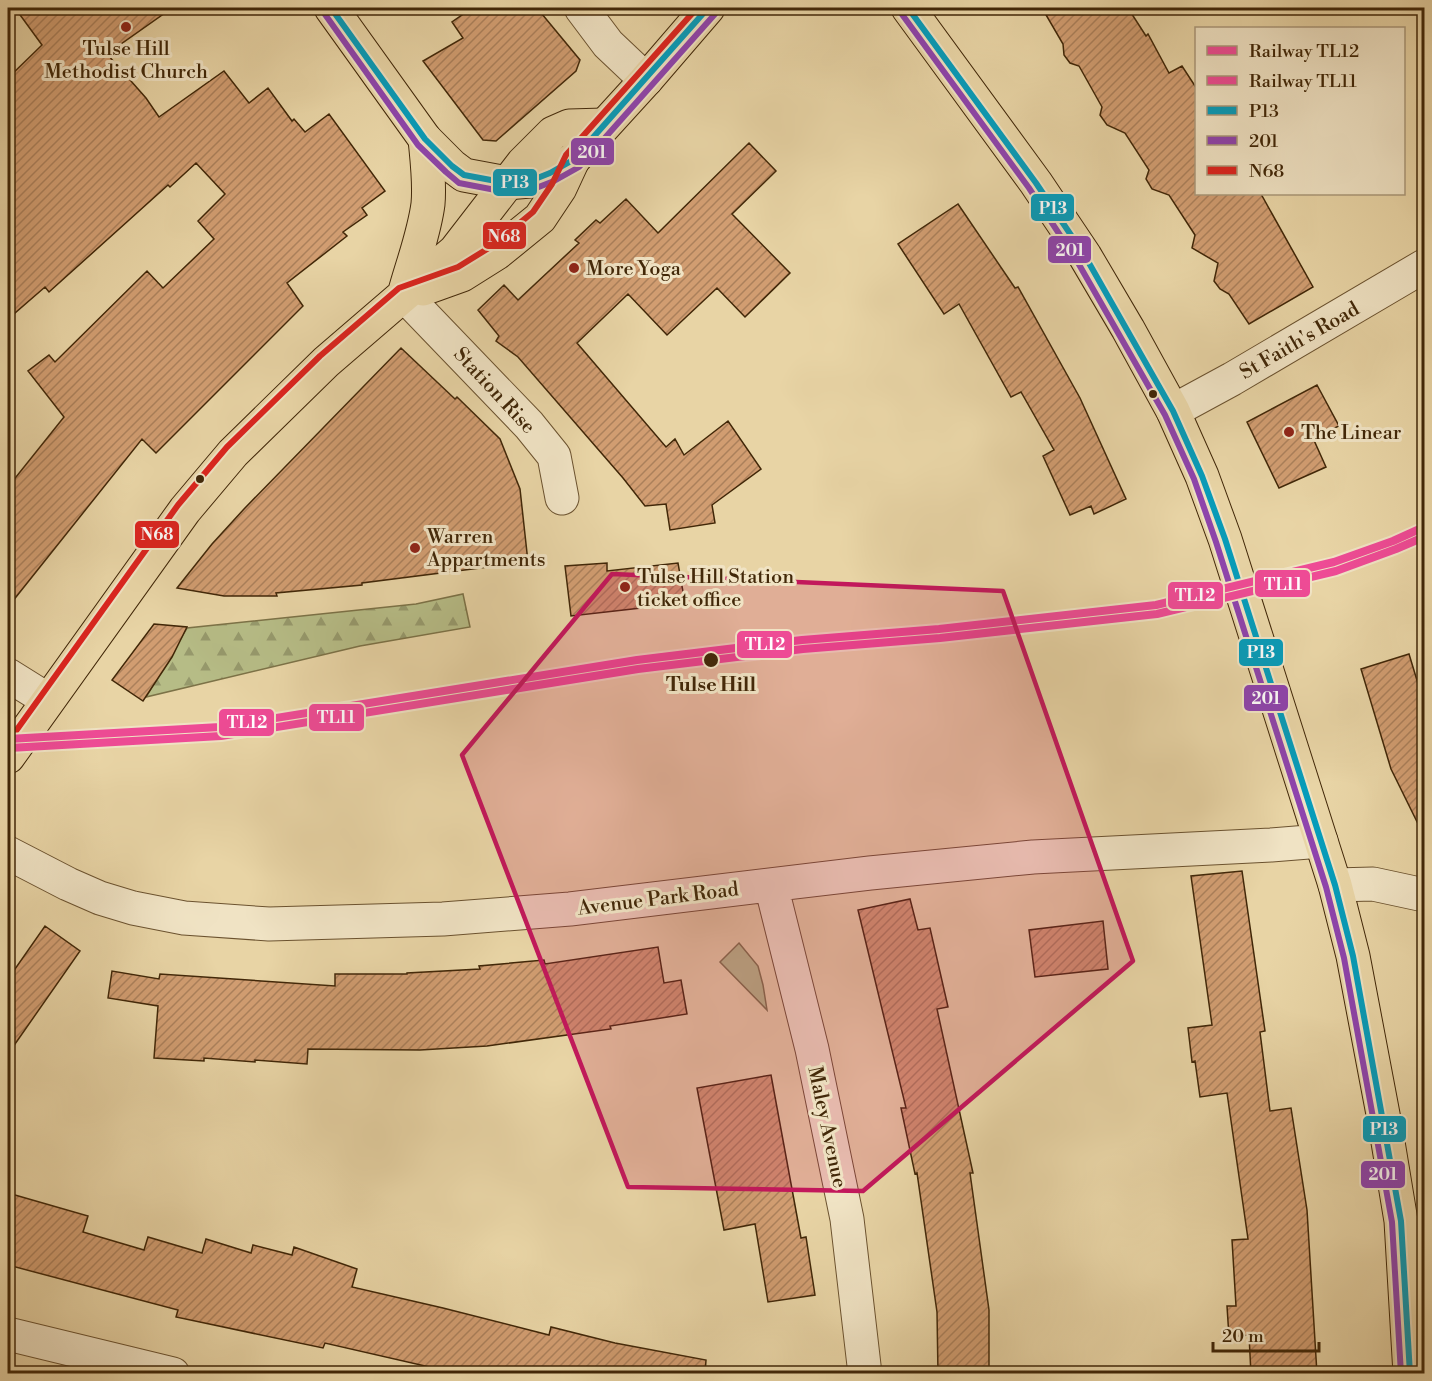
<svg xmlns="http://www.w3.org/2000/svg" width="1432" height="1381" font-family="'Libre Bodoni',serif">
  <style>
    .green { fill: #b6bc86; stroke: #7c7247; stroke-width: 1.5 }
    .forest { fill: url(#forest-firs); stroke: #7c7247; stroke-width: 1.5 }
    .building { fill: url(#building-hatch); stroke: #412708; stroke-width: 1.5 }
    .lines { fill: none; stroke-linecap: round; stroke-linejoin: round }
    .minor-casing { stroke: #6b522f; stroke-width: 35 }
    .major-casing { stroke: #412708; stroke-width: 35 }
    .highway-casing { stroke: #412708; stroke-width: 35 }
    .minor { stroke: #f0e3c4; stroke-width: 33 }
    .major { stroke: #e8d4a5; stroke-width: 33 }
    .highway { stroke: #e8d4a5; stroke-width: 33 }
    .bus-1-casing { stroke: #f0e3c4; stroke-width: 10 }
    .bus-2-casing { stroke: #f0e3c4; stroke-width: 10 }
    .bus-3-casing { stroke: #f0e3c4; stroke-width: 10 }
    .bus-1 { stroke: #069cba; stroke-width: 6 }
    .bus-2 { stroke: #8e44ad; stroke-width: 6 }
    .bus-3 { stroke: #dc241f; stroke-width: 6 }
    .rail-1-casing { stroke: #f0e3c4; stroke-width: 12 }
    .rail-2-casing { stroke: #f0e3c4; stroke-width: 12 }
    .rail-1 { stroke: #ee4b95; stroke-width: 8 }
    .rail-2 { stroke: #ee4b95; stroke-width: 8 }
    .marked { fill: #c2185b; fill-opacity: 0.2; stroke: #c2185b; stroke-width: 4.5; stroke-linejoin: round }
    .poi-dot { fill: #8f2418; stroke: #f0e3c4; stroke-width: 2 }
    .bus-dot { fill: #412708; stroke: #f0e3c4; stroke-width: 2 }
    .labels { text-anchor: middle; stroke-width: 6; stroke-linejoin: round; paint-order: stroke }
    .poi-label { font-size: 20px; fill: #412708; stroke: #f0e3c4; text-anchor: start }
    .street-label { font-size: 20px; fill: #412708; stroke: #f0e3c4 }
    .stop-label { font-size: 20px; font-weight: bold; fill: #412708; stroke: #f0e3c4 }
    .line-badge { stroke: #f0e3c4; stroke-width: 2 }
    .badge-label { font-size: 16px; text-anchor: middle; font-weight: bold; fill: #fff }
  </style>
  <defs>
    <pattern id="forest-firs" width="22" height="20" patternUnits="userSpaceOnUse" patternTransform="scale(1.5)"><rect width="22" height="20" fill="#b6bc86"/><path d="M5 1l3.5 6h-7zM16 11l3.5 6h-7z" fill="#96996c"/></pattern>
    <pattern id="building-hatch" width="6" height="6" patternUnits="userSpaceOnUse" patternTransform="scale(1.5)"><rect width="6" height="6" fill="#d19d71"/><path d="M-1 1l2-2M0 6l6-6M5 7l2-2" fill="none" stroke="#ab805b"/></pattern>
  </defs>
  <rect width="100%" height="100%" fill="#e8d4a5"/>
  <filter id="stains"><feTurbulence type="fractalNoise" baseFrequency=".00333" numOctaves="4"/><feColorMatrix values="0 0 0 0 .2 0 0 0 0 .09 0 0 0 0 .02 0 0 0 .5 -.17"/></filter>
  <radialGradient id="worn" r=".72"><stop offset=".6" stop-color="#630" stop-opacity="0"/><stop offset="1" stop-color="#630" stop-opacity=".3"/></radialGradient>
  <path class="green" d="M739,943L758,966L763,985L767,1010L720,962Z"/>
  <path class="forest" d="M463,594L470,627L360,646L146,697L187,628L416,604Z"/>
  <path class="building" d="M15,8H172L107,54L146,98L159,117L224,71L249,103L268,88L292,121L294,119L305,132L329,114L385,191L362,208L367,215L343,232L347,236L287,283L303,306L156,453L142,439L8,607V487L64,417L28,371L49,355L55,362L147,271L163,288L214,239L198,221L225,194L196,163L170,187L168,185L49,292L45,287L8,319V78L42,45Z
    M472,8H537L580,60L576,71L496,141L483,140L423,61L463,38L452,22Z
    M1042,8H1128L1146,36L1148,34L1169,73L1182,66L1197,89V194H1261L1313,287L1249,324L1229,294L1220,289L1214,281L1218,263L1192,248L1195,235L1169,195L1152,189L1146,179L1149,170L1125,133L1107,125L1100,115L1102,107L1079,66L1070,63L1064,55L1063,44Z
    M749,143L776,171L732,214L790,273L745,317L717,288L667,335L628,294L577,343L666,447L675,439L684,455L728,421L761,469L712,505L715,523L670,530L666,504L645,506L623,478L518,357L496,341L499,336L478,310L504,285L518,300L579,243L575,240L596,220L600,223L626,199L658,233Z
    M958,204L1015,288L1018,287L1080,398L1126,499L1094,514L1091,506L1070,515L1043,456L1054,450L1021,392L1011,397L959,304L944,314L898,244Z
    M401,348L455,399L457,397L500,439L520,489L528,562L362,583V585L276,593L277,596H224L177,588L212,544L244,509Z
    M1317,385L1339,426L1313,438L1326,467L1279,488L1247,422Z
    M607,563V571L678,563L685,603L571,616L565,566Z
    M154,624L187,627L172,657L143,701L112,680Z
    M1409,654L1419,687L1425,685V838L1391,769L1361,669Z
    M1242,871L1265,1031L1260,1032L1270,1111L1291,1108L1307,1210L1317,1374H1251L1249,1335L1229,1337L1227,1306H1236L1232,1240L1248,1239L1227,1093L1200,1097L1195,1061L1192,1062L1188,1028L1212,1025L1191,876Z
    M910,899L918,930L930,928L948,1007L937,1009L973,1173H970L989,1310V1374H938L937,1312L917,1173L915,1174L901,1108H906L858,910Z
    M1103,921L1108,969L1035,977L1029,930Z
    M45,926L80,951L8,1054V979Z
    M658,947L664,983L681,980L687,1014L610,1026L611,1029L487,1046L420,1050L308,1049L307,1064L255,1060V1062L204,1058V1061L154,1058L158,1006L108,998L112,971L159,979L160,974L335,986V974H407V973L480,969L479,966L544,960L545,964Z
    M771,1075L801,1238L806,1237L815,1295L768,1302L755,1224L724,1230L697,1088Z
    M8,1193L88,1216L83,1232L144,1250L148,1237L202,1253L206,1239L251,1253L253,1245L292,1255L294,1247L357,1269L352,1287L443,1308L549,1335L551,1327L615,1343L706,1360L705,1374H460L325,1343L323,1348L176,1317L178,1310L8,1265Z"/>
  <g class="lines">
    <defs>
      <path id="minor" d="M581,8L608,44L646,80
        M404,295L529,425L554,456L562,498
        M1173,411L1232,379L1424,266
        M8,675L48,700
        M8,853L68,884L100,898L133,908L184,918L269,924L443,919L570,909L870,873L1033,857L1271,845L1321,841
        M771,885L812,1049L847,1219L865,1374
        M1335,885L1373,884L1424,895
        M8,1334L173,1374"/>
      <path id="major" d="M423,289L462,275L497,253L540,218L560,188L573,160
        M404,295C412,265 424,235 428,204C430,183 427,160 425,139
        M8,757L185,510L233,453L326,362L455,251L523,163L553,133L569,126L604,125"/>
      <path id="highway" d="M331,8L425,139L452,166L464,175L507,183L530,181L550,173L573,160L646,80L708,8
        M908,8L1036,183L1085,256L1128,329L1173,411L1202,476L1225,539L1335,885L1353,956L1386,1130L1401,1221L1410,1374"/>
    </defs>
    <use href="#minor" class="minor-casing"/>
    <use href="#major" class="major-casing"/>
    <use href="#highway" class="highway-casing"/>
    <use href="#minor" class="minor"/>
    <use href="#major" class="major"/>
    <use href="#highway" class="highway"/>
    <defs>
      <path id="bus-1" d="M331,8L425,139L452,166L464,175L507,183L530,181L550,173L573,160L708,8
        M908,8L1036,183L1085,256L1173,411L1202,476L1225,539L1335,885L1353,956L1401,1221L1410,1374"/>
      <path id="bus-2" d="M324,13L418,145L446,172L459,183L506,192L531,190L554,181L579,167L715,14
        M901,13L1029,188L1077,261L1165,415L1194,479L1216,542L1326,887L1344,958L1392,1222L1401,1374"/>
      <path id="bus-3" d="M8,742L178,505L227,447L320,356L399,288L458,267L492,246L533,212L552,184L566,155L697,8"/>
    </defs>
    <use href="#bus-1" class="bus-1-casing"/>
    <use href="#bus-2" class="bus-2-casing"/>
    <use href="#bus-3" class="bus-3-casing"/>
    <use href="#bus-1" class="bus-1"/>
    <use href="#bus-2" class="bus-2"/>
    <use href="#bus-3" class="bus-3"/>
    <defs>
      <path id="rail-1" d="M8,739L220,727L637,660L802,640L939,629L1156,605L1334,562L1393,541L1424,527"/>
      <path id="rail-2" d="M9,748L221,736L638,669L803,649L940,638L1157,614L1336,571L1396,549L1424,537"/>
    </defs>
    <use href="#rail-1" class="rail-1-casing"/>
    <use href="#rail-2" class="rail-2-casing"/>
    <use href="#rail-1" class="rail-1"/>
    <use href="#rail-2" class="rail-2"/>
  </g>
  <path class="marked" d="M612,574L1003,591L1133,961L863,1191L628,1187L462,755Z"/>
  <g class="poi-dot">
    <circle cx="126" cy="27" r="6"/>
    <circle cx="574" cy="268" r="6"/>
    <circle cx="1289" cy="432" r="6"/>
    <circle cx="415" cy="548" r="6"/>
    <circle cx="625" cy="587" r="6"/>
  </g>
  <g class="bus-dot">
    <circle cx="1153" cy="394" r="5"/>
    <circle cx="200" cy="479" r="5"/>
    <circle cx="711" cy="660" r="8"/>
  </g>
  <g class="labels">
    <g class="poi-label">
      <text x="126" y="55" text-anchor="middle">Tulse Hill<tspan x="126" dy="23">Methodist Church</tspan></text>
      <text x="586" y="275">More Yoga</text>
      <text x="1301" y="439">The Linear</text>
      <text x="427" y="543">Warren<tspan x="427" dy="23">Appartments</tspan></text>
      <text x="637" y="583">Tulse Hill Station<tspan x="637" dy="23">ticket office</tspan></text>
    </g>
    <g class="street-label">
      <text transform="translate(1299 340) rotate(-30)" y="7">St Faith's Road</text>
      <text transform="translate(495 390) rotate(47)" y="7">Station Rise</text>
      <text transform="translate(658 898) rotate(-7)" y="7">Avenue Park Road</text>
      <text transform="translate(828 1127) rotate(78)" y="7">Maley Avenue</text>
    </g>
    <g class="stop-label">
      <text x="711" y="691">Tulse Hill</text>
    </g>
  </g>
  <g class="line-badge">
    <rect x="570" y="137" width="45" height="29" rx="6" fill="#8e44ad"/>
    <rect x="492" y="168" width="46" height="29" rx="6" fill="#069cba"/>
    <rect x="1030" y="193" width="45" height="29" rx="6" fill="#069cba"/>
    <rect x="482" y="221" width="45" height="29" rx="6" fill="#dc241f"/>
    <rect x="1047" y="235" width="45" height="29" rx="6" fill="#8e44ad"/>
    <rect x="134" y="520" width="46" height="29" rx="6" fill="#dc241f"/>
    <rect x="1254" y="569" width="57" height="29" rx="6" fill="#ee4b95"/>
    <rect x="1167" y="581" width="57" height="29" rx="6" fill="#ee4b95"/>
    <rect x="736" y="630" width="57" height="29" rx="6" fill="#ee4b95"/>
    <rect x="1238" y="638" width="46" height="29" rx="6" fill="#069cba"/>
    <rect x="1243" y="684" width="46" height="28" rx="6" fill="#8e44ad"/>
    <rect x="308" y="703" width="57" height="29" rx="6" fill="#ee4b95"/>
    <rect x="218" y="708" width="57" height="29" rx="6" fill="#ee4b95"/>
    <rect x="1362" y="1115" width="45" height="28" rx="6" fill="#069cba"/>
    <rect x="1360" y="1160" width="46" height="29" rx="6" fill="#8e44ad"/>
  </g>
  <g class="badge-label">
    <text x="592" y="158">201</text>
    <text x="515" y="188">P13</text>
    <text x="1053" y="214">P13</text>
    <text x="504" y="242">N68</text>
    <text x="1070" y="256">201</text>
    <text x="157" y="540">N68</text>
    <text x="1283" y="590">TL11</text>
    <text x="1195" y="601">TL12</text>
    <text x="765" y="650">TL12</text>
    <text x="1261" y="658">P13</text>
    <text x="1266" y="704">201</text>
    <text x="336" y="723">TL11</text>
    <text x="247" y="728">TL12</text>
    <text x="1384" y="1135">P13</text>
    <text x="1383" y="1180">201</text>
  </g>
  <rect width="1432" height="1381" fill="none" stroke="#e8d4a5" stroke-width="30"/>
  <rect x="9" y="9" width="1414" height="1363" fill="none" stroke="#412708" stroke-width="3"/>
  <rect x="15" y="15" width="1402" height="1351" fill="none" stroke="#412708" stroke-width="1.5"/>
  <rect x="1195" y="27" width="210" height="168" fill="#f0e3c4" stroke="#aa9879" stroke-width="1.5"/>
  <rect x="1207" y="46" width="30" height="9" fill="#ee4b95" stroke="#aa9879" stroke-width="1.5"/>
  <text x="1249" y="57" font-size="18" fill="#412708">Railway TL12</text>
  <rect x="1207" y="76" width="30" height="9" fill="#ee4b95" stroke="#aa9879" stroke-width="1.5"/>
  <text x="1249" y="87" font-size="18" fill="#412708">Railway TL11</text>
  <rect x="1207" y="106" width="30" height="9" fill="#069cba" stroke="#aa9879" stroke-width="1.5"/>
  <text x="1249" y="117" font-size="18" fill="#412708">P13</text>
  <rect x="1207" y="136" width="30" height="9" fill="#8e44ad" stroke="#aa9879" stroke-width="1.5"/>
  <text x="1249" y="147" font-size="18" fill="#412708">201</text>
  <rect x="1207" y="166" width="30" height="9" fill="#dc241f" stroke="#aa9879" stroke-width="1.5"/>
  <text x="1249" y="177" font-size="18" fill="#412708">N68</text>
  <path d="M1213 1342v9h106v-9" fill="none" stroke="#412708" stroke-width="3"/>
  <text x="1222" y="1342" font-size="18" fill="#412708" stroke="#f0e3c4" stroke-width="4.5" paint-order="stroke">20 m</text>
  <rect width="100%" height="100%" filter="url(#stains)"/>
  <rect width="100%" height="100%" fill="url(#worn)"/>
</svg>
